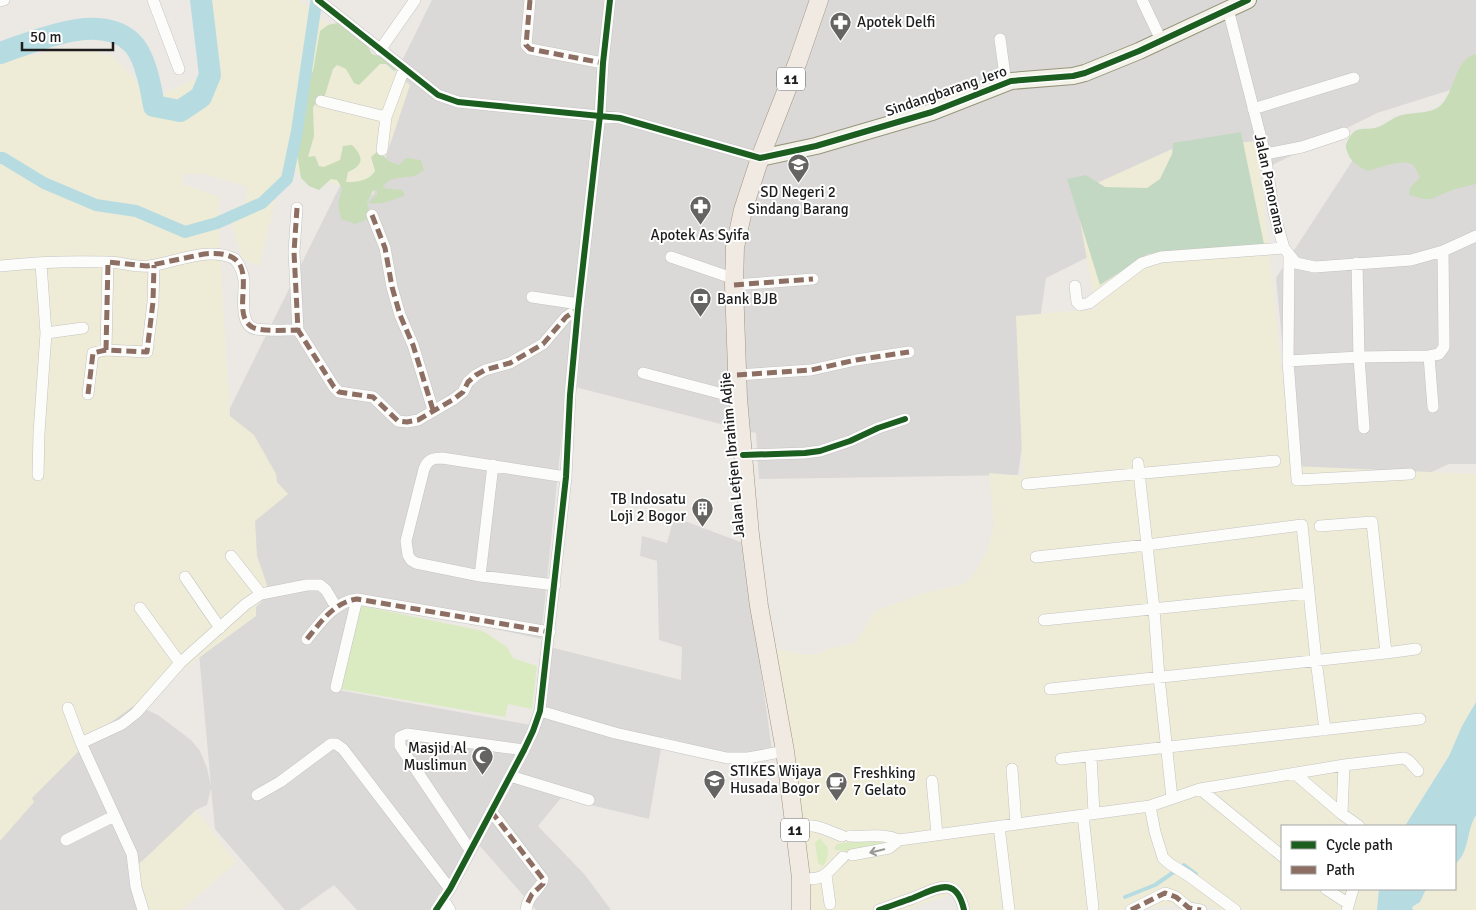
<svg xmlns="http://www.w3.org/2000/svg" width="1476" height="910" font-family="Signika,sans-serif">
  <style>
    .residential { fill: #dbd9d7 }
    .farmland { fill: #eeecd7 }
    .grass { fill: #dbebc1 }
    .forest { fill: #c8dcb8 }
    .cemetery { fill: #c3d8c2 }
    .water { fill: #b6dce2 }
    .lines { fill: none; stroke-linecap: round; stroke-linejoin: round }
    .stream { stroke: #b6dce2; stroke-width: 4 }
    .canal { stroke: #b6dce2; stroke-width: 12 }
    .river { stroke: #b6dce2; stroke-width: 22 }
    .street-casing { stroke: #c4c3c1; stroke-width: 12 }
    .secondary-casing { stroke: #96957c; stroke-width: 18 }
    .primary-casing { stroke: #a29582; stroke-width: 19 }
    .street { stroke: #fcfcfb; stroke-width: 11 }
    .secondary { stroke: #f4f3e9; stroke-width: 16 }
    .primary { stroke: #f0eae3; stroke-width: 18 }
    .quiet { stroke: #8d6e63; stroke-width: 5; stroke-dasharray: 10 5; stroke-linecap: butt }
    .cycleway-casing { stroke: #fff; stroke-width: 9 }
    .cycleway { stroke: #1b5e20; stroke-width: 6 }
    .oneway { stroke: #989897 }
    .labels { text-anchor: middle; stroke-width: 4; stroke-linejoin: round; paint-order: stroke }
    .shield { fill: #fff; stroke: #616161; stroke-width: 1 }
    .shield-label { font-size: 14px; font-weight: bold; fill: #1d1d1d }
    .poi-label { font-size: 15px; fill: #1d1d1d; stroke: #fff; text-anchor: start }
    .street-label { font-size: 15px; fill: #1d1d1d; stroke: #fff }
  </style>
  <rect width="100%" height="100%" fill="#ece9e5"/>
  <path class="residential" d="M432,0H1476V82L1377,113L1046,278L1018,475L759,479L756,433L567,385L541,639L358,599L338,690L531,725L465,852L429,910H357L334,885L299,910H285L215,829L211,788L207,805L196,810L186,825L147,910H0V839L59,738L132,706L145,709L158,715L191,740L200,751L207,768L211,786L185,499Z
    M1476,121V464H1449L1408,483L1295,477L1276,278L1364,143Z
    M674,517L743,543L772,750L734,756L663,737L649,819L561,798L538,826L585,875L611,910H536L479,845L515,780L533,743L550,647L681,680L682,647L659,640L657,561L640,556L642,536L667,543Z"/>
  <path class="farmland" d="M203,0H300L314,13L410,85L373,195L286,170L280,182L259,266L242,258L228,211L246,203L247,186L204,174H183V184L219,197L220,254L230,416L254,435L276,474L277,482L288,494L255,521L257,556L267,585L262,601L256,607V616L99,731L32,798L34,802L0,841V56L14,54L33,56L58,49L75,48L98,51L102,55L110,54L153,98L205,75Z
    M1257,141L1292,466L1476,474V702L1462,726L1449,756L1405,826H1282V889H1379L1377,910H1218L1211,906L1183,904L1137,910H962L958,892L906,910H812L777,649L804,655L817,654L828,649L855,643L875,611L925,593L963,584L973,576L987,552L994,525L989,473L1023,476L1016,316L1096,309L1075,193L1172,149Z
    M196,810L236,862L182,910H146L137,866Z
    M1476,815V910H1413L1412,907L1420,902L1426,889H1455V864L1463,858L1472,821Z"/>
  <path class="grass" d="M362,606L483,631L507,647L513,658L537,666L532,709L508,704L505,717L341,689L358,610Z
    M882,837L890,840C884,849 843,854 834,849L837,844Z
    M820,838L828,848L827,860L823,866L818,863L815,843Z"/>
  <path class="forest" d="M337,23L352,26L357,29L372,54L393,60L397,67L396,70L394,71L386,64H380L359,85L354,83L346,69L337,65L333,69L325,95L313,107L314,136L308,157L315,156L319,166L324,167L340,160L343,146L352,145C364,157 364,165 348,172L346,182C357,182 369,181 375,171L371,157L378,151L389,161L399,165L406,158L421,160L424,170C421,172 417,176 413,176C402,179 389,175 383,188L402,190L405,195C392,201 382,205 368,203L377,194V190L373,191L367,202L371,218L355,224L341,219L338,204L342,188L337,180L331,179L319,190L309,186L301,178L293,129L295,111L306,78L313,71L320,31L328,25Z
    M1476,54V184L1455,189L1431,199H1424L1409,195L1410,188L1420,177C1418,173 1416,169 1414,166C1406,157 1379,168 1368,171C1358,166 1350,162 1347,151C1345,146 1346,144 1348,140C1357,123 1364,132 1378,127C1386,124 1393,117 1402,115C1414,112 1433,114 1442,104C1455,90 1455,59 1476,54Z"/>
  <path class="cemetery" d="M1241,132L1264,244L1148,254L1100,285L1067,179L1086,175L1105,187L1147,188L1160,179L1172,154L1173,143Z"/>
  <path class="water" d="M1476,702V815C1466,831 1470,852 1455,864V826H1405L1449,756L1462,726Z
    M1379,889H1426L1420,902L1412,907L1413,910H1377Z"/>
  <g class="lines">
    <path class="stream" d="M1125,897L1155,885L1184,865L1196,874"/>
    <path class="canal" d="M0,158H3L44,183L96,205L136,211L185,232L217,223L262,203L287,179L297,131L316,3"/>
    <path class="river" d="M0,53C36,41 98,12 131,42C145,54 151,88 154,106L180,111L201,97L210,75L201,0"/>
    <defs>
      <path id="street" d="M153,0L179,69
        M318,0L438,95L458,102L620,118L760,158
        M530,0L526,45L530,49L603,63
        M1142,0L1161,40
        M0,1L4,0
        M1228,9L1265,154L1274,213L1284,248L1296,263L1315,267L1411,260L1443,251L1476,236
        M1000,39L1006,83
        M380,50L415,0
        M321,101L386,117
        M1253,109L1354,78
        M382,150L386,117L404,69
        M1265,154L1302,147L1344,133
        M297,208L294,252L298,330L334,387L339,392L373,397L398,421L407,422L418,420L454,399L463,392L468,382L476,375L485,370L510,363L543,344L566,317L578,309
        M372,215L385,248L392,287L400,315L413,345L433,410
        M1289,255L1288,361L1297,480L1410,474
        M671,257L735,279
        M1357,263L1359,357L1364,428
        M0,266C35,262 72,261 108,262C122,262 135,268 149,266C178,262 207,246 235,259C240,266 243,273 244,280C245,293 238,326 256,329C269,331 285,330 298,330
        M734,285L813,279
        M1075,286L1077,302L1080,305L1089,303L1142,263L1161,257L1284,248
        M532,297L579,304
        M46,333L83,328
        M106,350L108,262
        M1429,356L1433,407
        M1288,361L1359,357L1429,356L1439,354L1444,347V341L1443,251
        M643,373L738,398
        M737,375L811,370L856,360L909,352
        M88,394L93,353L106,350L147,352L153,302L154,265
        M743,455L805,453L820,451L850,441L878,428L905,419
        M1138,463L1154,609L1159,677L1172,798
        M38,475L39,433L46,333L41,264
        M1027,484L1275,461
        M231,556L261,594
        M1036,557L1147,545L1302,525L1316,660L1325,730
        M480,576L493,465
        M185,577L220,628
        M555,585L480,576L416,563L411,560L408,555L406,541L424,469C427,460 433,458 442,458L566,477
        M140,608L180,663
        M1044,620L1309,593
        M307,639C320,623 334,602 357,599L550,632
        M1386,653L1416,649
        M336,687L357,599
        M1050,689L1386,653L1372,522L1320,526
        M68,708L81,743L132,854L136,887L143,910
        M540,711L615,733L727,758H748L785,751
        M81,743L122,724L136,713L180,663L246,604L261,594L307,585H320L326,590L336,607
        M1091,756L1094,813
        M1061,759L1420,719
        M1012,769L1016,824
        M1294,773L1342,814L1359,826
        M510,776L589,800
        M932,781L937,834
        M1200,789L1282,856
        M257,795L280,782L331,744H336L343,749L450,889
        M1150,806L1155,832L1163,858L1170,864L1189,876L1235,910
        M491,811L543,879C542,889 528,893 526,910
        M1342,814L1344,765
        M1083,815L1093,907
        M999,826L1009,910
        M795,827C816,823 823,829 842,836
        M850,836C867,837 883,833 899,840L1150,806L1200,789L1344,765L1404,758L1409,761L1418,771
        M66,840L114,816
        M470,850L400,746V737L407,734L524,750
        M852,855L889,848L899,840
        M826,875L830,904
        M801,878C825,882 828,871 843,857
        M1326,889L1349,904
        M443,899L450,910
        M436,910L450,889L524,750L533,731L540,711L566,477L570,395L578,309L600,115L603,63L610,0
        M879,910C890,906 902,902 913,898C936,889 956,874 964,910
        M1131,910L1165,893L1176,897L1189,908L1201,910
        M1347,910L1353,889"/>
      <path id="secondary" d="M760,158L816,146L932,112L1011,81L1073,76L1085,73L1139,51L1248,0"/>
      <path id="primary" d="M801,910V878L785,751L759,606L750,535L738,398L734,285L735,247L743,210L760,158L798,61L819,0"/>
    </defs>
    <use href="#street" class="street-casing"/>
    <use href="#secondary" class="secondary-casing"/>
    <use href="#primary" class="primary-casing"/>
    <use href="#street" class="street"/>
    <use href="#secondary" class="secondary"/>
    <use href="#primary" class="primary"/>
    <path class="quiet" d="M530,0L526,45L530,49L603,63
      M297,208L294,252L298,330L334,387L339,392L373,397L398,421L407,422L418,420L454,399L463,392L468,382L476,375L485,370L510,363L543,344L566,317L578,309
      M372,215L385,248L392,287L400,315L413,345L433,410
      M734,285L813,279
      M106,350L108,262L147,266L204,254C272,247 225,311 252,327C260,332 288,330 298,330
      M737,375L811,370L856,360L909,352
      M88,394L93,353L106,350L147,352L153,302L154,265
      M307,639C320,623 334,602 357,599L550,632
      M491,811L543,879V884L532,894L527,904
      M1131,910L1165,893L1176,897L1189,908L1201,910"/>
    <defs>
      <path id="cycleway" d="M318,0L438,95L458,102L620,118L760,158L816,146L932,112L1011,81L1073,76L1085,73L1139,51L1248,0
        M743,455L805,453L820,451L850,441L878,428L905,419
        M436,910L450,889L524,750L533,731L540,711L566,477L570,395L578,309L600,115L603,63L610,0
        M879,910C890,906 902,902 913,898C936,889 956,874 964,910"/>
    </defs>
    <use href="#cycleway" class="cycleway-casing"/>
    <use href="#cycleway" class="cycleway"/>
  </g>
  <defs><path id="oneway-shaft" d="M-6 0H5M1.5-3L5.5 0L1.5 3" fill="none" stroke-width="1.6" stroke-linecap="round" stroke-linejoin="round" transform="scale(1.25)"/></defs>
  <use class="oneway" href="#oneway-shaft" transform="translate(877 851) rotate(167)"/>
  <defs>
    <symbol id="pharmacy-pin" viewBox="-11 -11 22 30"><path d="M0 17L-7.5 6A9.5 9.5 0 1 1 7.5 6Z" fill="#656463" stroke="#fff"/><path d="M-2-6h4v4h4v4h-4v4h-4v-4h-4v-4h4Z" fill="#fff"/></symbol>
    <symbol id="school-pin" viewBox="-11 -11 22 30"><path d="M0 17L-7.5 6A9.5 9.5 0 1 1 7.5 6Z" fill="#656463" stroke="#fff"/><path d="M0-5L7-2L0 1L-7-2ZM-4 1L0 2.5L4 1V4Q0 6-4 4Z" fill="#fff"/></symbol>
    <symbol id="bank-pin" viewBox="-11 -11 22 30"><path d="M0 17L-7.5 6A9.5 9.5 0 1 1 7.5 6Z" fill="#656463" stroke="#fff"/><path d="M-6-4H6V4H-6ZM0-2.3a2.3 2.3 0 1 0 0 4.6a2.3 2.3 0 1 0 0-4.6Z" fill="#fff"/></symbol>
    <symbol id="building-pin" viewBox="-11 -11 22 30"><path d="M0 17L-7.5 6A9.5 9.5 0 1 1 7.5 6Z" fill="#656463" stroke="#fff"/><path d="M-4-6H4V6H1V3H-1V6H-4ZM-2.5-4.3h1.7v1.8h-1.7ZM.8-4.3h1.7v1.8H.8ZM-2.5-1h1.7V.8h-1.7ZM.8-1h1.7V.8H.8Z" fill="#fff"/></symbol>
    <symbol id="mosque-pin" viewBox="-11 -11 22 30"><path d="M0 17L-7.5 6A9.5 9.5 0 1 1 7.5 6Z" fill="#656463" stroke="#fff"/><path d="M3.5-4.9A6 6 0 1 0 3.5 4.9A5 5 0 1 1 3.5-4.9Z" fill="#fff"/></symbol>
    <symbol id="university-pin" viewBox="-11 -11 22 30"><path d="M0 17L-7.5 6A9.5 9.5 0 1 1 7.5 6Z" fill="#656463" stroke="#fff"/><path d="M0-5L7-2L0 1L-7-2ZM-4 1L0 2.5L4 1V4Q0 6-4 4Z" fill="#fff"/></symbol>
    <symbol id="cafe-pin" viewBox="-11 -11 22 30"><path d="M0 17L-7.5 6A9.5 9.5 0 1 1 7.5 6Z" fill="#656463" stroke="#fff"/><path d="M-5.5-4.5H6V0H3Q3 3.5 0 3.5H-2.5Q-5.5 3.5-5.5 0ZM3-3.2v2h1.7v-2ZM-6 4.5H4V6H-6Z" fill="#fff"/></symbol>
  </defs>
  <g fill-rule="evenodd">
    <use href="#pharmacy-pin" x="828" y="10" width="25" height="34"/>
    <use href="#school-pin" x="786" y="152" width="25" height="34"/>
    <use href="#pharmacy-pin" x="688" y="194" width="25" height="34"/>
    <use href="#bank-pin" x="688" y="286" width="25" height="34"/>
    <use href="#building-pin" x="690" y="496" width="25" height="34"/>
    <use href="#mosque-pin" x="470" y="744" width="25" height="34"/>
    <use href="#university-pin" x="702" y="768" width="25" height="34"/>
    <use href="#cafe-pin" x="824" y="770" width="25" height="34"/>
  </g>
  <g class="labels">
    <g class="shield">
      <rect x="777" y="67.5" width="28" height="23" rx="4"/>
      <rect x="781" y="818.5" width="28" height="23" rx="4"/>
    </g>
    <g class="shield-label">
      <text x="791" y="84">11</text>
      <text x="795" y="835">11</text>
    </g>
    <g class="poi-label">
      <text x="857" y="27">Apotek Delfi</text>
      <text x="798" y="197" text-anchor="middle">SD Negeri 2<tspan x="798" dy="17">Sindang Barang</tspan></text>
      <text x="700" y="240" text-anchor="middle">Apotek As Syifa</text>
      <text x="717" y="304">Bank BJB</text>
      <text x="686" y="504" text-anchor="end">TB Indosatu<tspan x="686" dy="17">Loji 2 Bogor</tspan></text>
      <text x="467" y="753" text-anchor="end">Masjid Al<tspan x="467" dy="17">Muslimun</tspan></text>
      <text x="730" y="776">STIKES Wijaya<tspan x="730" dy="17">Husada Bogor</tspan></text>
      <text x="853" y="778">Freshking<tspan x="853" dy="17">7 Gelato</tspan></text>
    </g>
    <g class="street-label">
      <text transform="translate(946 91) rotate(-19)" y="5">Sindangbarang Jero</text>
      <text transform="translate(1270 184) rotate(78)" y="5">Jalan Panorama</text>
      <text transform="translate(732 455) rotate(-95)" y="5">Jalan Letjen Ibrahim Adjie</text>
    </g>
  </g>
  <rect x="1281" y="825" width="175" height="65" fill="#ffffff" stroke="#a5a5a5"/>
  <rect x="1291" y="841" width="25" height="8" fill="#1b5e20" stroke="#a5a5a5"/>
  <text x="1326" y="850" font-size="15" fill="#1d1d1d">Cycle path</text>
  <rect x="1291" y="866" width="25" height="8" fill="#8d6e63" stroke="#a5a5a5"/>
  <text x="1326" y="875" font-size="15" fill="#1d1d1d">Path</text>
  <path d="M22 42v8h91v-8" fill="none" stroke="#1d1d1d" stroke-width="2.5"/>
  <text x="30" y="42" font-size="15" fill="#1d1d1d" stroke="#ffffff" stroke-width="4" paint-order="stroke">50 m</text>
</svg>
